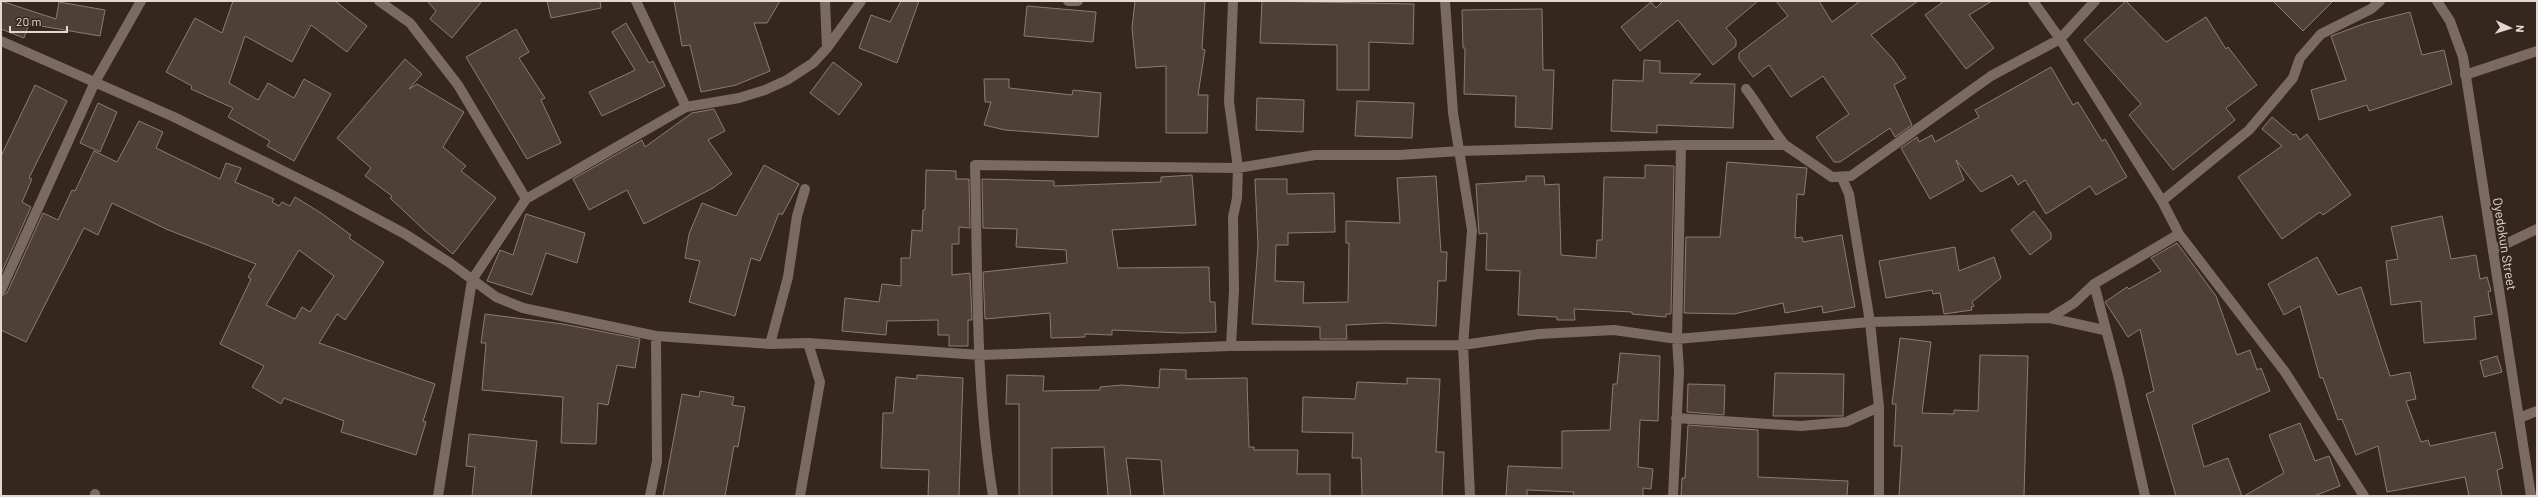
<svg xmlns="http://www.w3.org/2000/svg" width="2538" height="497" font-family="Barlow,sans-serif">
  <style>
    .building { fill: #4f4036; stroke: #8d7b70; fill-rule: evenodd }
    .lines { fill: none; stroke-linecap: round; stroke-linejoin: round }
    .minor { stroke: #7b6a5f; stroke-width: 10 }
    .tertiary { stroke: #7b6a5f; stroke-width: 10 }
    .labels { text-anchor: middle; stroke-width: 4; stroke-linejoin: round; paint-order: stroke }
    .street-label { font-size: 13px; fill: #e3d9d3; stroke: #35261e }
  </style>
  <rect width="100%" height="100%" fill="#35261e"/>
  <path class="building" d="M1,1L56,19L59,2L105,10L100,36L29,24L24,38L1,29Z
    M233,1H335L367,26L347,52L311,25L292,62L245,36L229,83L258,100L268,83L294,98L304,79L331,94L294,161L267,146L270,141L228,117L233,108L191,89L192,86L166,72L195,18L222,33Z
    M427,1H482L452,38L430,19L436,11Z
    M547,1H600L601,8L551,18Z
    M674,1H780L767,23H754L770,71L736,85L701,92L690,45L682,46Z
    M901,1H919L897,63L859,48L871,15L890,22Z
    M1135,1H1205L1202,49L1205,50L1198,95H1208L1207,133H1166V66L1136,68L1132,28Z
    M1262,1L1414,4L1413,44L1369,42V90H1337V45L1260,43Z
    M1663,1H1758L1726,28L1736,40V46L1713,65L1678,20L1640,51L1621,27L1651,2L1656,8Z
    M1776,1H1819L1832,22L1860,1H1918L1871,35L1893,59L1906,78L1894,85L1912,125L1895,137L1890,128L1840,162H1834L1816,137L1849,114L1823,76L1791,97L1769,65L1753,77L1739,59V53L1788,16Z
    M1944,1H1992L1969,15L1994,48L1966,69L1925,15Z
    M2126,1L2166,42L2206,17L2226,49L2228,47L2257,85L2226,108L2235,120L2173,170L2129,115L2141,104L2084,40Z
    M2273,1H2333L2303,31Z
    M1027,6L1096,12L1093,42L1024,36Z
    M1542,9L1543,70H1554L1552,129L1515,127L1516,96L1464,94L1465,48H1463L1462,10Z
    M2410,12L2422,55L2444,50L2452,84L2369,111L2367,105L2319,120L2311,90L2346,80L2331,36L2366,23Z
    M626,23L649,63L653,61L665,86L602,116L589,92L635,70L612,32Z
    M516,29L529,52L519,58L545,98L541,100L561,143L527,159L466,57Z
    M405,59L422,74L409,89L417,84L464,112L443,147L466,166L461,171L496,198L453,254L424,230L390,198L392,196L365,176L371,168L337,138Z
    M1644,60L1660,61V73L1701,74L1690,83L1735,84L1733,128L1657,125V133L1611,131L1613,80L1643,81Z
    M833,62L862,84L839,115L810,93Z
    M2051,67L2073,105L2078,102L2102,141L2105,139L2127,177L2096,195L2090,186L2046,214L2025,180L2018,185L2012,175L1981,192L1956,160L1964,180L1930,199L1901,148L1917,137L1919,142L1932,135L1935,142L1979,117L1975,110Z
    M984,79H1009V88L1072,95L1073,90L1101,93L1098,137L1005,130L984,125L991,102H985Z
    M35,85L67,101L29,178L32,179L22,202L31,207L1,274V156Z
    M1257,98L1304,100L1303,132L1256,130Z
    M1357,101L1414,103L1412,138L1355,136Z
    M98,103L117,112L100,152L80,143Z
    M714,109L725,131L708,140L732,174L713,188L644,224L627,190L589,210L573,179L642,140L645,147L692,113Z
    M2272,117L2293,135L2296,134L2300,140L2307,134L2351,195L2323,215L2320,212L2282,239L2238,177L2282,146L2262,129Z
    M139,121L163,132L156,148L220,179L226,163L241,168L235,182L274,199L272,202L279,206L282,202L290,206L295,197L321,213L351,235L349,238L384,262L345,320L337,314L319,343L435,384L423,421L426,422L416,455L341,432L344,421L284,398L281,404L252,387L264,366L220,344L251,279L248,277L256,264L166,229L112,203L98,235L84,228L26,342L1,330V296L7,293L43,213L58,220L72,190L75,191L94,151L117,162ZM299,250L334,276L310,312L302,307L295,319L266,305Z
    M1727,162L1807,168L1804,195L1797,194L1795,238L1802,237L1803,242L1842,235L1855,307L1823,313L1822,306L1785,313L1783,303L1734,314L1684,313L1686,237H1720Z
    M764,165L799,184L782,215L779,213L760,261L751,258L735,316L689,302L700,261L685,258L689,234L702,203L736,216Z
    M1645,165L1674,166L1671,314H1666V317L1632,314V312L1574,309L1575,320H1557V317L1518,315L1520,271L1486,270L1487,233L1479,234L1476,184L1526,181V176H1544L1545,185L1559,184L1561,255L1596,258L1597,240H1602L1604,177L1645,178Z
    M926,170L956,171V179H969L970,228L959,227V244H952V275L970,273L972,320H968V346H949V335H938V320L887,321L886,335L842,331L845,298L879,302L882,284L901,286V258H910L912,230L922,231L923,210H925Z
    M1192,175L1196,225L1112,230L1118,268L1209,267L1210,302H1215L1216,332L1182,333L1112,330V335L1085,334V337L1051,338L1050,313L985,319L983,272L1067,263L1066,250L1016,247L1017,229L983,228L982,179L1054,181V186L1161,182V177Z
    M1436,176L1441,252H1447L1446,281H1438L1436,326L1386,323L1346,325L1347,339H1320V327L1252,324L1258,246L1255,179H1287V194L1334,193L1335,232L1288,233V245H1276L1275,281L1304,282L1303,303L1348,302L1349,243H1346V221L1400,223L1397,178Z
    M2034,211L2051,233V239L2030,255L2011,230Z
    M526,214L585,233L577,263L546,253L532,295L487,281L500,250L513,255Z
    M2442,216L2451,259L2476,255L2480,279L2487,277L2491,291L2488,292L2492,314L2474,317L2476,339L2424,343L2421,301L2391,305L2386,261L2398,259L2391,227Z
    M2177,243L2216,296L2237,355L2250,350L2257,370L2261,368L2270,391L2192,425L2204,467L2228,458L2242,496H2176L2146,394L2154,391L2140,329L2128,337L2105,302L2127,287L2129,289L2161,271L2151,258Z
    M1955,247L1959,271L1994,257L2001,278L1972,302L1974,306L1971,307L1972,310L1944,314L1940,293L1933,294L1932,290L1886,298L1879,261Z
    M2317,257L2338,295L2361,287L2390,376L2410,372L2416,399L2406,401L2421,442L2428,440L2430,446L2495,432L2503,468L2497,470L2502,496H2469L2465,477L2387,492L2378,446L2356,455L2342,419L2338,420L2323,378H2320L2300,306L2284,315L2268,284Z
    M485,314L563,324L640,339L635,368L617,365L608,405L598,403L596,444L561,443L563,397L482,390L486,343H481Z
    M1900,338L1931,342L1922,413L1954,414V410L1978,411L1980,355L2028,356L2024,496H1899L1902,446H1894L1896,404H1892Z
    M1620,353L1660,356L1658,421L1640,420L1638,467L1653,469L1651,489L1643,488V496H1573L1574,492L1527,490V496H1506L1508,466L1562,468V431L1610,430L1613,384H1617Z
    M2497,356L2502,372L2484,377L2480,361Z
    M1160,369L1186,370V379L1247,378L1249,447H1254V450H1298L1297,474H1330V496H1164L1161,460L1126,458L1131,496H1108L1104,447L1052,448V496H1019V404H1006L1007,375L1044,376L1043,391L1100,390V387L1122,385L1159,388Z
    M1775,373L1844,374L1843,416H1773Z
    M917,375L963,378L959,496H928L929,470L881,468L883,413H893L896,377L917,379Z
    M1407,378L1440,379L1436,452H1444L1442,496H1362L1361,458H1352L1353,433L1302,432L1303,397L1355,399L1357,382L1407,384Z
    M1688,384L1725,385L1724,415L1687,412Z
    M700,391L734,397L732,405L745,407L738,447L734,446L725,496H663L682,394L699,397Z
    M2300,423L2315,461L2329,456L2340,486L2314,496H2244L2284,473L2269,435Z
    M1688,425L1758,430V477L1848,481L1847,496H1681L1682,478H1685Z
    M469,434L537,441L531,496H472L475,467L466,466Z"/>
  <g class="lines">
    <path class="minor" d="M379,1L410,23L458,85L526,199
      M636,1L686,107
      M825,1L827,48
      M1068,1H1078
      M1445,1L1453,113L1472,230L1463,345L1470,496
      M2033,1L2060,39L2162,201L2179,234L2285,372L2364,496
      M1,41L174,117L334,196L405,234L450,263L496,297L523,308L656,336L770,344L808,343L980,355L1231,346L1463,345L1539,334L1614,330L1677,339L1870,322L2050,318L2104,330
      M2465,75L2537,51
      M1746,89C1760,107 1770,127 1785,145
      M1842,178L1849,194L1870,322L1879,407V496
      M2162,201L2249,130L2293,78L2300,58L2321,34L2371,9L2380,1
      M2493,250L2537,229
      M2094,284L2119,379L2145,496
      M1,290L95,82L141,1
      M2050,318L2074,303L2094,284L2179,234
      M770,344L788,277L797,216L805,189
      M1231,346L1234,290L1233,217L1237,198L1238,168L1229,102L1233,1
      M1676,418L1801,426L1846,422L1879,407
      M2519,418L2537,411
      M95,494V496
      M438,496L472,280L526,199L686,107L739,98L765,90L787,80L813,63L827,48L861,1
      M650,496L657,461L656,336
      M800,496L820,382L808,343
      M993,496C975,387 978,275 975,165L1238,168L1315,155H1399L1460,151L1681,145H1785L1832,177L1851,176L1991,76L2060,39L2095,1
      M1673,496L1679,371L1677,339L1681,145"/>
    <path class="tertiary" d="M2437,1L2450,21L2463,57L2531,496"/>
  </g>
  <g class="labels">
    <g class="street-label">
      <text transform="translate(2505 244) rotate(81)" y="5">Oyedokun Street</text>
    </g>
  </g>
  <rect width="2538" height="497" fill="none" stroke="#e3d9d3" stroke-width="4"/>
  <g transform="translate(2510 28) rotate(94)" stroke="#35261e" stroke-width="3" paint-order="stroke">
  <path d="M0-3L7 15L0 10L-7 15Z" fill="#e3d9d3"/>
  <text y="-6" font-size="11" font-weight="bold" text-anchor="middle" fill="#e3d9d3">N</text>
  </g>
  <path d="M10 26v6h57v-6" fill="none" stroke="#e3d9d3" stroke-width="2"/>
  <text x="16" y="26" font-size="12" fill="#e3d9d3" stroke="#35261e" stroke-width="3" paint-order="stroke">20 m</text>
</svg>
